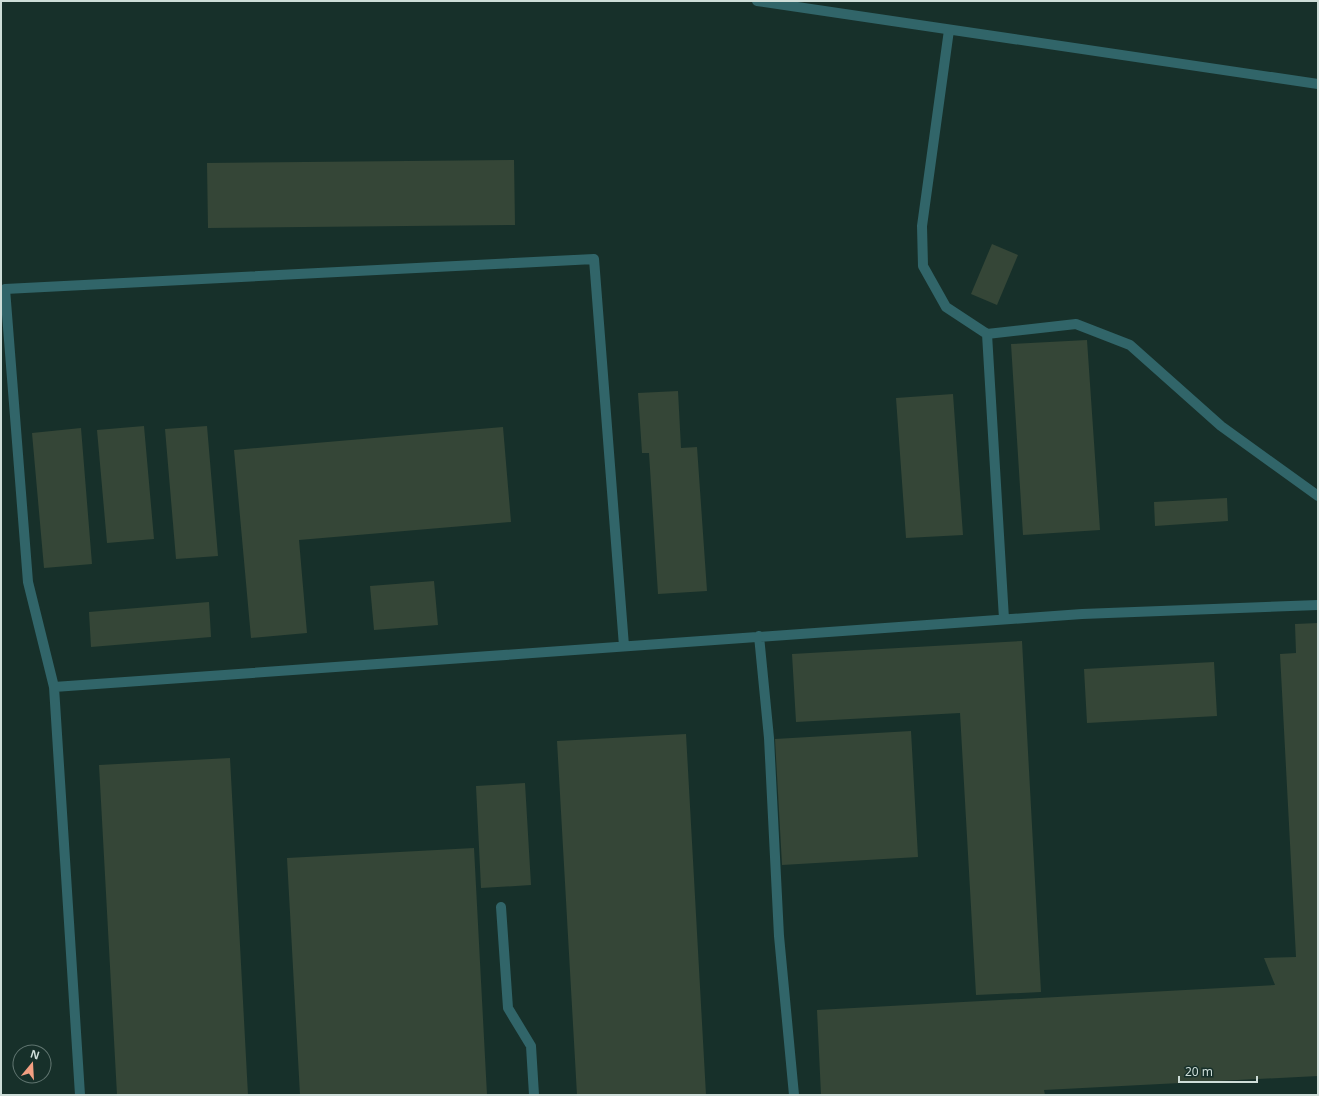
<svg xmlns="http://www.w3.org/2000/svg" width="1319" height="1096" font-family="'Noto Sans',sans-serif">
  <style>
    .building { fill: #354637 }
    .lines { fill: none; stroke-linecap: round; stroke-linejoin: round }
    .minor { stroke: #316569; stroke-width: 10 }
  </style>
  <rect width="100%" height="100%" fill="#17302a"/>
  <path class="building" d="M514,160L515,225L208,228L207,163Z
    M992,244L1018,255L997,305L971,294Z
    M1087,340L1100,530L1023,535L1011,344Z
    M678,391L681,448L697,447L707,591L658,594L649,453H642L638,393Z
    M953,394L963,535L906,538L896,398Z
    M144,426L154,539L107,543L97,430Z
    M207,426L218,556L176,559L165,429Z
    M503,427L511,522L299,540L307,633L251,638L234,450Z
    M81,428L92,564L44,568L32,433Z
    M1227,498L1228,521L1155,526L1154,502Z
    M434,581L438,625L374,630L370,586Z
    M209,602L211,637L91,647L89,612Z
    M1318,623V1076L1044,1090L1045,1095H821L817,1010L1275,985L1264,958L1296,957L1280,654L1296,653L1295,624Z
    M1022,641L1041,992L976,995L960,713L796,722L792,654Z
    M1214,662L1217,716L1087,723L1084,669Z
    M911,731L918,857L782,865L775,739Z
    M686,734L706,1095H577L557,741Z
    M230,758L248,1095H117L99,765Z
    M525,783L531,885L481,888L476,786Z
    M474,848L487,1095H300L287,858Z"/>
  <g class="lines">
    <path class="minor" d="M757,1L1318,84
      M949,30L922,226L923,266L946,307L987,334L1004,619
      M987,334L1076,324L1130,345L1221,426L1318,496
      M759,636L769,738L779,936L794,1095
      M54,687L1082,614L1318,605
      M501,907L508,1008L531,1046L534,1095
      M80,1095L54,687L28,582L5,289L594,259L624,646"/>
  </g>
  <rect width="1319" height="1096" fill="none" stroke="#ceddd8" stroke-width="4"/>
  <g transform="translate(32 1064) rotate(18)"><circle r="19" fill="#17302a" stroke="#607570"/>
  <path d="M0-3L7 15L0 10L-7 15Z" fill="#f39f82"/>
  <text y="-6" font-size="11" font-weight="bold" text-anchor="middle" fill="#ceddd8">N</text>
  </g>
  <path d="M1179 1076v6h78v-6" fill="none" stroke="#ceddd8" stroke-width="2"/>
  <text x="1185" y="1076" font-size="12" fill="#ceddd8" stroke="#17302a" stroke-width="3" paint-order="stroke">20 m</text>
</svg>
